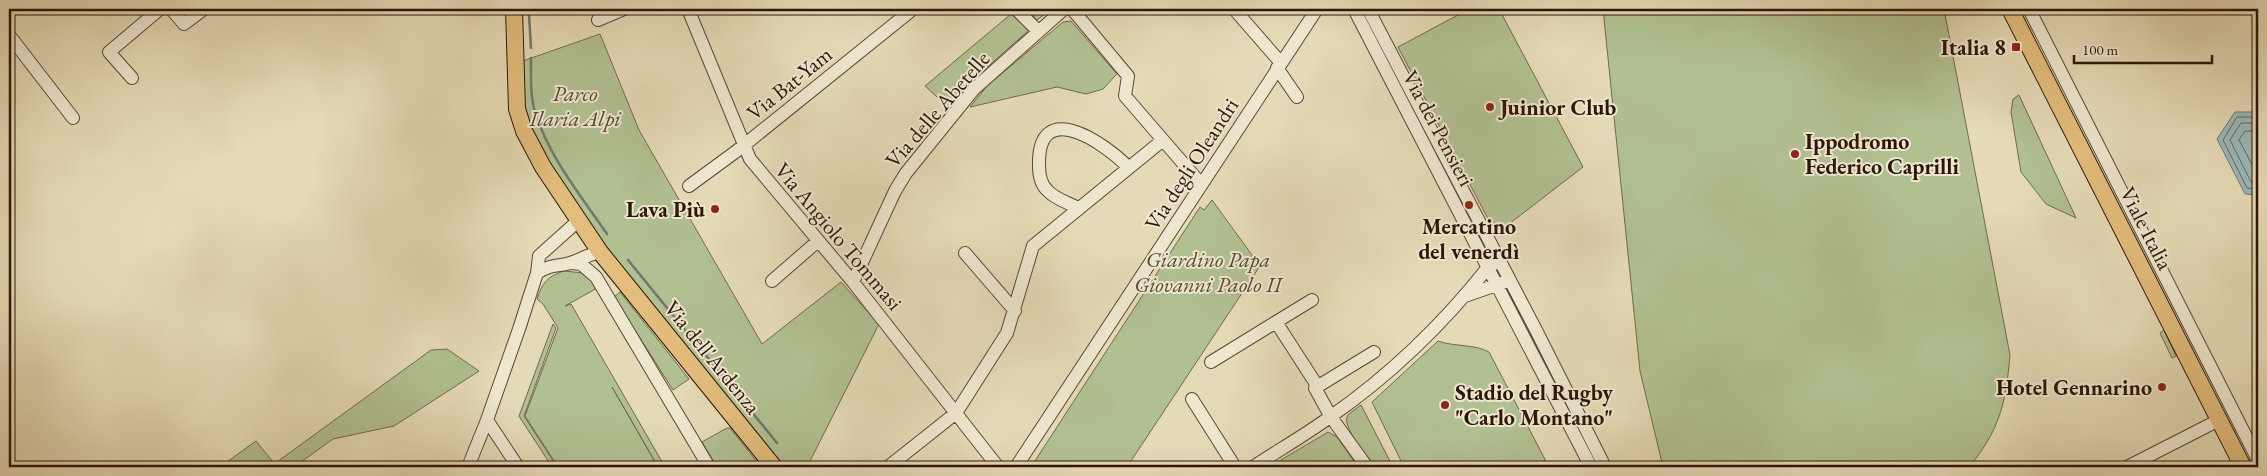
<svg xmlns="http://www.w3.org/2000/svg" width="2267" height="476" font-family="'EB Garamond',serif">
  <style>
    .green { fill: #b1c091; stroke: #706a4c }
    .water { fill: #9bb8b9; stroke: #6f7772 }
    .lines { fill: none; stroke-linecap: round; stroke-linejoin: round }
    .shore { stroke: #646660; stroke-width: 1 }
    .stream { stroke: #6f7772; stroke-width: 2.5 }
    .minor-casing { stroke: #5c4634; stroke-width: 14 }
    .major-casing { stroke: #2e1508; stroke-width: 18 }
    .minor { stroke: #eee7d0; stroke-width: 12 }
    .major { stroke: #e2bd7b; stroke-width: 16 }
    .poi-dot { fill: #8f2418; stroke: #eee7d0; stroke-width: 2 }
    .labels { text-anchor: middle; stroke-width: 4; stroke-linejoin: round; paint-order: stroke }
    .poi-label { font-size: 22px; font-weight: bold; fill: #2e1508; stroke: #eee7d0; text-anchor: end }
    .street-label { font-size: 22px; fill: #2e1508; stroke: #eee7d0 }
    .park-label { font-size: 22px; font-style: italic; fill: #554831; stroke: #eee7d0 }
  </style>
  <rect width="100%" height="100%" fill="#e5dab6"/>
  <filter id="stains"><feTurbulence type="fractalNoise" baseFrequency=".004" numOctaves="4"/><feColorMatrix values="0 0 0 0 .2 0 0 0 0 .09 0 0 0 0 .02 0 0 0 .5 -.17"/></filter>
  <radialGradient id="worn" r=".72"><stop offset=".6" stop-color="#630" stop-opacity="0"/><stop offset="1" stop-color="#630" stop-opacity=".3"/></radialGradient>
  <path class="green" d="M1026,9H1051L1037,20Z
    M1469,9H1499L1583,167L1496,234L1398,47Z
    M1603,9H1944L2010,355C2006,402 2000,430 1969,467H1663L1640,371Z
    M1011,14L1029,30L993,62L948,107L925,86Z
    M1071,21L1117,74L1103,89L1086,94L1057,87L970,107L987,86L1063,22Z
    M600,34L639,130L762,344L841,282L879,324L807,467H784L609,252L552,174L526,117L520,62Z
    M2019,95L2076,218L2046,204L2021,172L2011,112L2013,99Z
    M1212,200L1260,266L1127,467H1031L1200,207L1204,210Z
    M564,271L583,273L599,287L565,306L571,304L665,467H658L612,387L658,467H558L525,416L558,328L543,304L537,299C542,283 548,276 564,271Z
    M620,292L689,379L673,390L614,297Z
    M553,324L556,328L524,416L557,467H552L519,416Z
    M2164,330L2176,356L2172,358L2160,333Z
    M1438,341C1455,347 1475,344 1489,352L1549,467H1404L1372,402Z
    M447,349L479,371L394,426L333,439L294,467H270L431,350Z
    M1361,405L1393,467H1376C1369,458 1340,426 1348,415C1351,412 1357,408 1361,405Z
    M727,428H730L761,467H717L702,442Z
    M1328,432L1337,437L1358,467H1269Z
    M256,441L273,462L266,467H220Z"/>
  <path class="water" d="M2235,112H2258V195L2245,194L2217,139Z"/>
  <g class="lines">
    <path class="shore" d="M2258,117H2237L2223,140L2247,188L2258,190
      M2258,123H2241L2230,140L2251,182L2258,183
      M2258,131H2245L2239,140L2258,176"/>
    <path class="stream" d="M529,15L531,48
      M531,58C531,76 530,95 535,112C549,157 581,196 607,234
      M628,260L777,443"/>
    <defs>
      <path id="minor" d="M171,9L184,24L204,9
        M688,9L750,159L853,282L998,467
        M1016,9L1038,31
        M1072,9L1128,76L1125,96L1201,184
        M1234,9L1281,63
        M1354,9L1591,467
        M1368,9L1536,330L1605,467
        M2029,9L2258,460
        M598,20L624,9
        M9,35L73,118
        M1277,68L1297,97
        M132,78L109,52L160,9
        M689,186L738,150L913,9
        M1078,208C1069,203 1055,199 1048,191C1041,185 1039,175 1039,166C1037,96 1105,143 1129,168
        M965,253L1015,311
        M571,263L581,264L596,277L709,467
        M537,273C551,264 556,267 570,263C580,260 589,254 600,252
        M772,281L818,241
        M853,282L895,191L906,173L974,89L1064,9
        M1465,296L1505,282
        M1312,300L1276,322L1318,387
        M1211,362L1276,322
        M1192,399L1235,467
        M487,420L518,467
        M468,467L487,420L519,329L537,273L539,256L578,221
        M888,467L956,413L1007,333L1033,246L1163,140
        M1016,467L1317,9
        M1253,467C1279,450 1305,435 1330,417C1389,376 1444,323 1489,266L1494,264
        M1367,467L1331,417L1315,388L1374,352
        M2127,467L2219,420"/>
      <path id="major" d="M514,9L517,109L524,131L543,167L600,252L774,467
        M2010,9L2243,467"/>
    </defs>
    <use href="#minor" class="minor-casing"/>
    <use href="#major" class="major-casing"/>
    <use href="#minor" class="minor"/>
    <use href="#major" class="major"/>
  </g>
  <g class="poi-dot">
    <rect x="2011" y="42" width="10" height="10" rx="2.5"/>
    <circle cx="1490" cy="107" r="5"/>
    <circle cx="1795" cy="154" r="5"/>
    <circle cx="1469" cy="205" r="5"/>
    <circle cx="715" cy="209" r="5"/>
    <circle cx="2162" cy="387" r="5"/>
    <circle cx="1445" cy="405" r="5"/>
  </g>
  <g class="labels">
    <g class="poi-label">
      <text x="2006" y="55">Italia 8</text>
      <text x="1500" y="115" text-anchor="start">Juinior Club</text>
      <text x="1805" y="149" text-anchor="start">Ippodromo<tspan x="1805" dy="25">Federico Caprilli</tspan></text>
      <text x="705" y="217">Lava Più</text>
      <text x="1469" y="234" text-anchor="middle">Mercatino<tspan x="1469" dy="25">del venerdì</tspan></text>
      <text x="2152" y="395">Hotel Gennarino</text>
      <text x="1455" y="400" text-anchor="start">Stadio del Rugby<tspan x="1455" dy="25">"Carlo Montano"</tspan></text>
    </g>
    <g class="street-label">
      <text transform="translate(789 83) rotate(-39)" y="8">Via Bat-Yam</text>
      <text transform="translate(937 109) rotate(-49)" y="8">Via delle Abetelle</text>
      <text transform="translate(1439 128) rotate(62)" y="8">Via dei Pensieri</text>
      <text transform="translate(1191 164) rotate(-57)" y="8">Via degli Oleandri</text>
      <text transform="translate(2147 228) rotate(63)" y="8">Viale Italia</text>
      <text transform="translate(839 236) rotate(50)" y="8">Via Angiolo Tommasi</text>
      <text transform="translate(713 357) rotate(51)" y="8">Via dell'Ardenza</text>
    </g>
    <g class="park-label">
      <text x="575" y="101">Parco<tspan x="575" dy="25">Ilaria Alpi</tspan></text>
      <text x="1208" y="267">Giardino Papa<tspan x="1208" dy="25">Giovanni Paolo II</tspan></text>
    </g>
  </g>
  <rect width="2267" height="476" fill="none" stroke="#e5dab6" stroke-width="30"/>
  <rect x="10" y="10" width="2247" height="456" fill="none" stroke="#2e1508" stroke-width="2.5"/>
  <rect x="15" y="15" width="2237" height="446" fill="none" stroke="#2e1508"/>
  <path d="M2074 55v8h138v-8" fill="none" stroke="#2e1508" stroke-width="2.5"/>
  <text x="2082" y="55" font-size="15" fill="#2e1508" stroke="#eee7d0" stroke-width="4" paint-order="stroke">100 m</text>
  <rect width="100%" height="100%" filter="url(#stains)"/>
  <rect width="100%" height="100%" fill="url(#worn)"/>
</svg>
